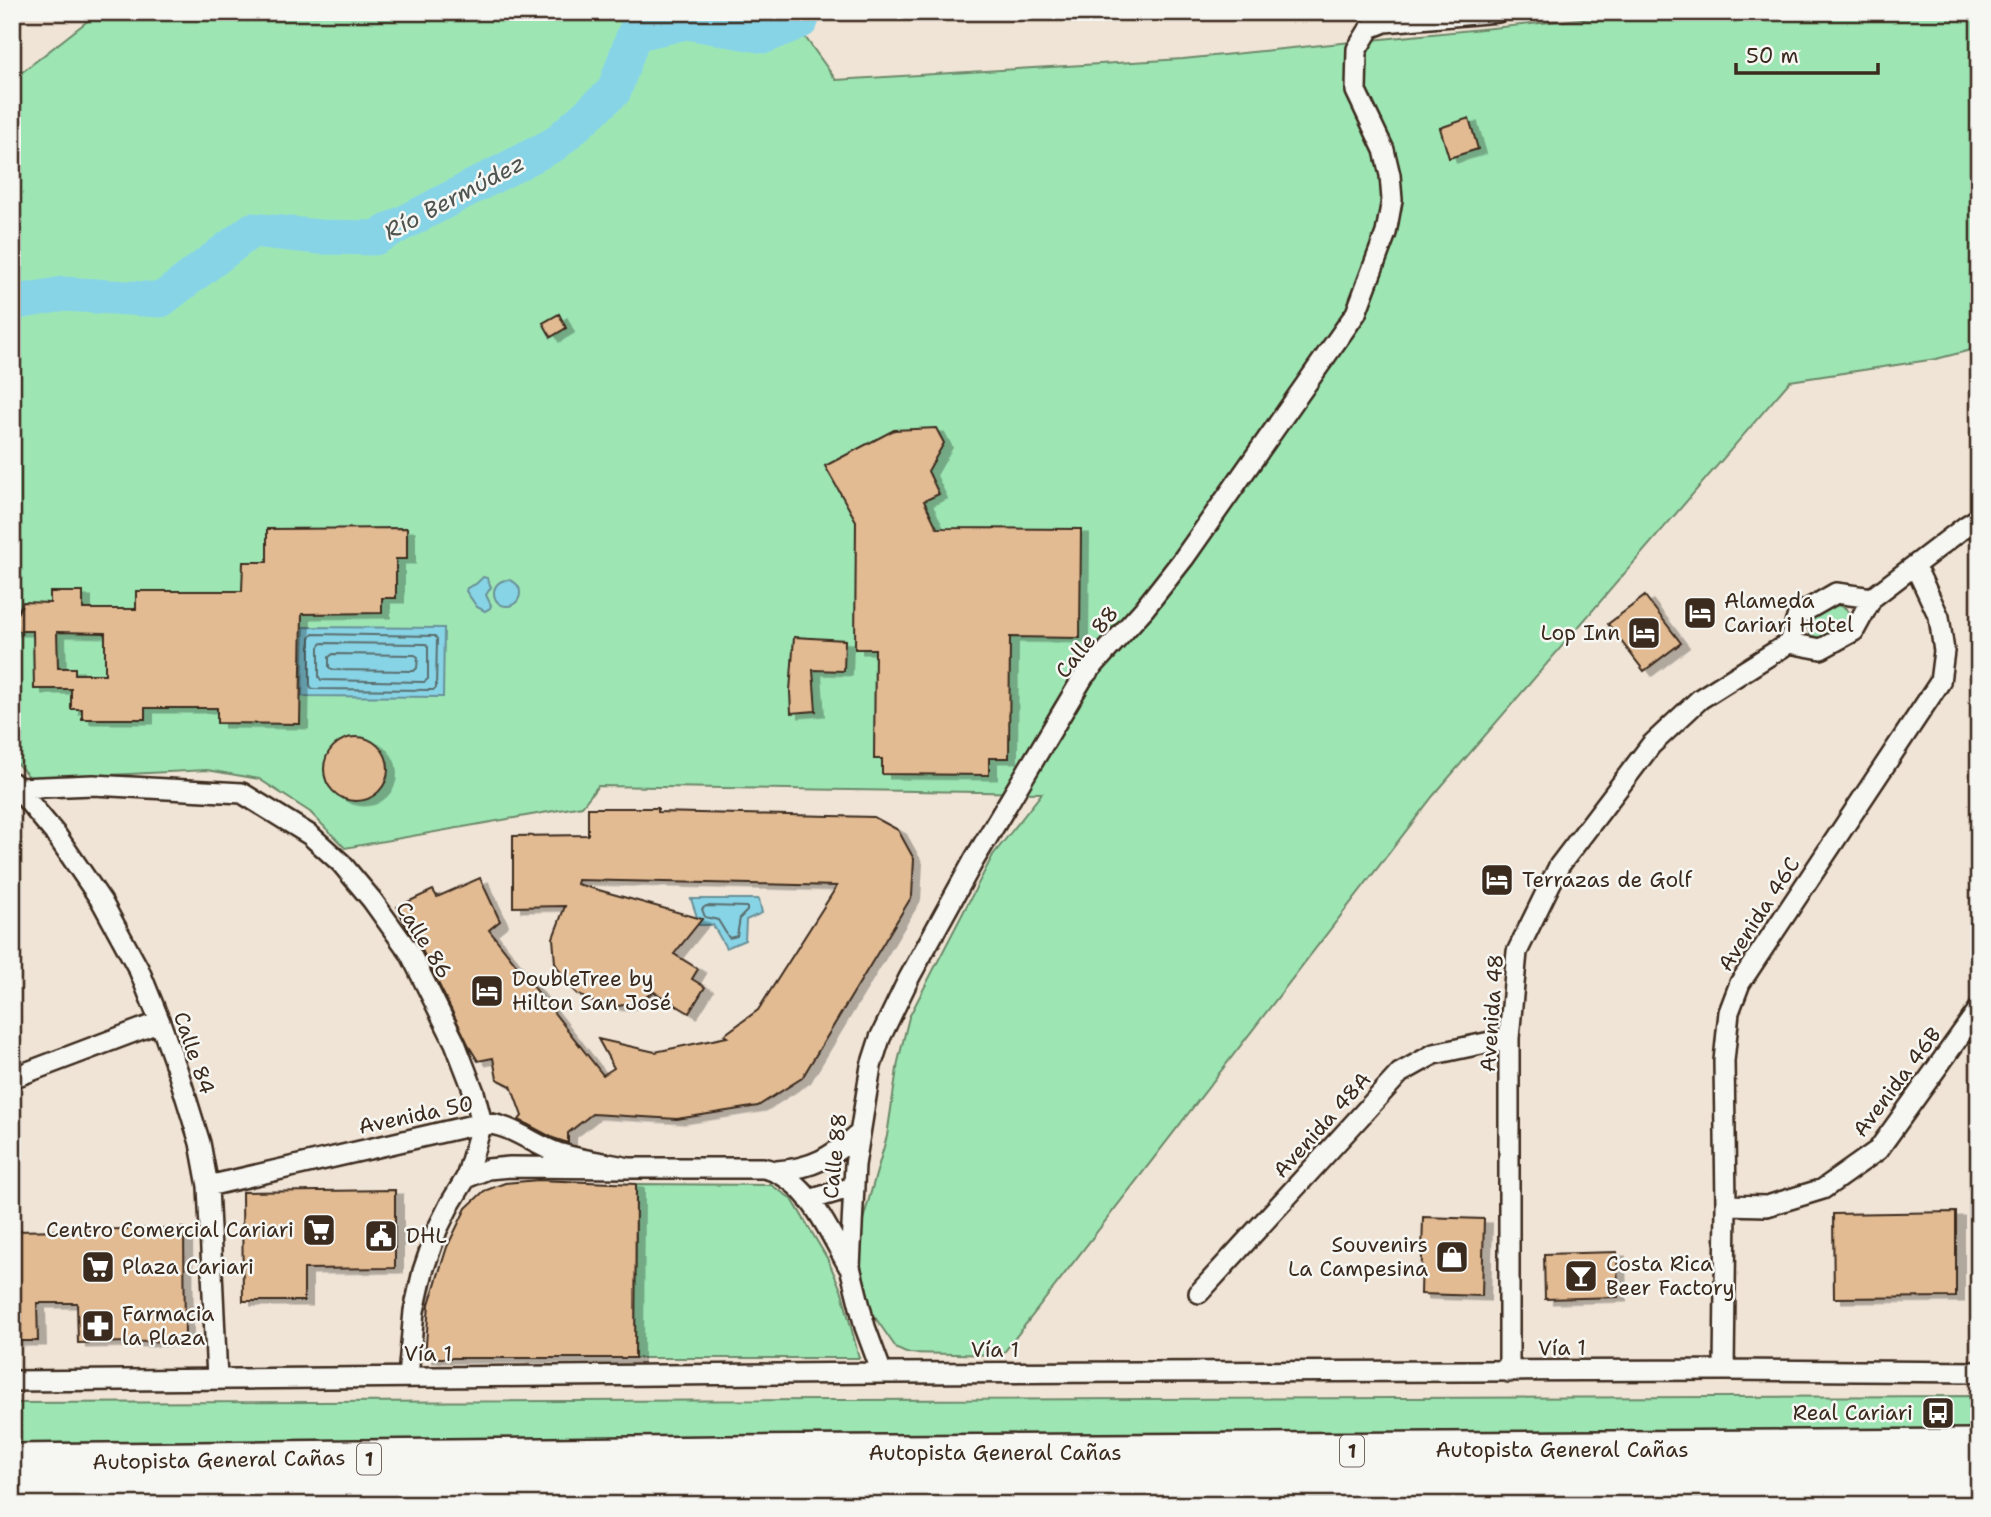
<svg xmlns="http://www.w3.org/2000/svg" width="1991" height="1517" font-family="'Shantell Sans',sans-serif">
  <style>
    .green { fill: #9de6b4; stroke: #6c8869; stroke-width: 2 }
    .water { fill: #88d4e7; stroke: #699097; stroke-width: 2 }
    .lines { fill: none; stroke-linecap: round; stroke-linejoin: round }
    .shore { stroke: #5a6e6e; stroke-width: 2 }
    .river { stroke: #88d4e7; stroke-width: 35 }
    .building { fill: #e2bb93; stroke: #3b2a1e; stroke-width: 2; fill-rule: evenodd; filter: url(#shadow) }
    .street-casing { stroke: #3b2a1e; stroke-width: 24 }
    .highway-casing { stroke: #3b2a1e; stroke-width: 42 }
    .street { stroke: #f6f6f2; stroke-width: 19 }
    .highway { stroke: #f6f6f2; stroke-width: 37 }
    .labels { text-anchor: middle; stroke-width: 5; stroke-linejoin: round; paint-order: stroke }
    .shield { fill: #f6f6f2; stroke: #73675e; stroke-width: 2 }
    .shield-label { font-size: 19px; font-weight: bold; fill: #3b2a1e }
    .poi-label { font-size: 21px; fill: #3b2a1e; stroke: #f6f6f2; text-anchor: start }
    .street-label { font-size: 21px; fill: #3b2a1e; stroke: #f6f6f2 }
    .water-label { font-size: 23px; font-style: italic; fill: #4e5450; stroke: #f6f6f2 }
  </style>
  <defs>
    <filter id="shadow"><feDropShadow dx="8" dy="4.5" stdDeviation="0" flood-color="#0004"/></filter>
  </defs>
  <rect width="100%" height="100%" fill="#f0e4d6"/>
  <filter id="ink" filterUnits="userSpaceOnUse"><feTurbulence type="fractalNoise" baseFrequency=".0143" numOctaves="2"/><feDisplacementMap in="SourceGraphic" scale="14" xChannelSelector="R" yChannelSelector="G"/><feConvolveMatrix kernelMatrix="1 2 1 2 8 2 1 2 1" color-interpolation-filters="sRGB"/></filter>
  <g filter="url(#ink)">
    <path class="green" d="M99,12H787L836,80L1183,59L1650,12H1979V348L1936,359L1790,381L1433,796L1002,1355L906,1353L897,1349L872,1313L858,1267L861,1227L887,1136L898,1062L909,1017L993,855L1042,793L598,786L582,806L345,848L310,812L259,779L207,770L31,779L12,758V80Z
      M1830,605C1844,605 1851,608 1850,623L1822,641L1811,638L1807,620Z
      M636,1184L771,1185L792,1199L827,1258L842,1292L859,1358H635Z
      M1979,1396V1433L12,1447V1403Z
      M1241,1498L1282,1505H1014Z"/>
    <path class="water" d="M483,577L487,578L491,587L486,595L491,605L490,608L485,611L477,607L466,591L467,588L476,584Z
      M494 593a13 13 0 1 1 26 0a13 13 0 1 1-26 0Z
      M304,627L444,628L443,697L302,696Z
      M691,899H759L762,913L746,920L745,940L726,948L713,925H698L697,917Z"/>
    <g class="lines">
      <path class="shore" d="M313,634L435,636L437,639L436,688L433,690L312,689L310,685V638Z
        M322,643L426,644L428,647V679L424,682L321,680L319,677V647Z
        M333,654L415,655L418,657L417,668L414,671L332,670L329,667V657Z
        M706,906L747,907V911L740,918L737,936L729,938L718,920L705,917L702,909Z"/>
      <path class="river" d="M12,303L63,294L161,300L252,230L319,237L375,238L555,144L614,91L634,34L687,22L765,36L801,21L804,12"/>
    </g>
    <path class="building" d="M1469,118L1478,149L1449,158L1440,128Z
      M559,314L566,328L551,337L543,323Z
      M936,428L944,443L928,471L939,494L924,501L937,528L1081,529L1080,638L1010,637L1009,758H989V775L882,774V759H874L875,649H855L856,521L825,466L894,430Z
      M407,528V559H396V598H382V613L302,614L300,724L217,723V708H145V719H82V709H71V689H34L33,631H12V624L23,602L50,603V592H83V609H136V591H242L243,562H267V529ZM57,632L105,633V674H75V668H58Z
      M1645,596L1681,643L1644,671L1608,624Z
      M794,637L845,640L844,671L813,670L816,711L791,713L790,691Z
      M324 769a32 32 0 1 1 64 0a32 32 0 1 1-64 0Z
      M588,808H658V812L874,817L898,830L914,859L912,896L802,1078L758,1106L677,1119L592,1114L568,1133V1143L553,1138L519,1120L522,1116L511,1086L497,1079L493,1058L478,1061L470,1048L421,948L407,928L397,907L433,890L437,897L480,878L500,921L489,930L603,1075L614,1068L598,1039L655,1052L727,1037L724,1035L758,1010L837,886L578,880L577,884L702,919L674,954L698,969L692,979L705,987L689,1013L654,992L637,1002L619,1006L595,1003L577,994L568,985L555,963L553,938L565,906L513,907V836L588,835Z
      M538,1180L636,1184L635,1358H425L429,1304L447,1247L466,1208L484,1191L505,1183Z
      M395,1190V1268L304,1269V1301H243L242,1192Z
      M1956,1212V1297L1834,1298L1833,1214Z
      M1423,1217L1484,1219L1482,1296L1421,1294Z
      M184,1228L185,1341L78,1343L77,1303H37L38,1341H12V1231Z
      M1617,1252L1618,1297L1545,1299L1544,1254Z"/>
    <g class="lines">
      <defs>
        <path id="street" d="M1789,643L1821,649L1854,631L1872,598L1966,526L1979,518
          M13,783L57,836L102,902L139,970L160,1022L178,1072L200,1143L208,1186L217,1379
          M18,788L93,785L242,793L310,835L341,863L372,900L410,953L455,1043L474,1092L482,1123L466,1178L450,1204L437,1230L423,1271L414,1311L408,1377
          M12,1078L160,1022
          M629,1168H763C808,1177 828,1231 849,1267
          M777,1171C815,1168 830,1157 859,1134
          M208,1186L482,1123C511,1124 532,1144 558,1153C581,1160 606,1163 629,1168L510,1167L488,1169L466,1178
          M809,1200L853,1187
          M1726,1205L1767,1206L1823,1189L1878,1150L1979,1009
          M1199,1293L1400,1073L1434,1054L1509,1038
          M1724,1370L1726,1205L1724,1061L1729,1012L1740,983L1940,682L1944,651L1939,617L1915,566
          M1509,1372V1038L1517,952L1559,866L1651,745L1700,699L1789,643L1798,615L1836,593L1872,598
          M882,1373L865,1327L850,1267L855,1165L871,1066L880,1038L909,978L974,860L1084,676L1144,609L1184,558L1356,313L1386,233L1392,200L1390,175L1384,150L1356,91L1357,49L1370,28L1385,22L1498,12
          M12,1381L882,1373L1724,1370L1979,1372"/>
        <path id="highway" d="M12,1463L725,1455L1979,1448
          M12,1494L1212,1481H1918L1979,1479"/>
      </defs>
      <use href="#street" class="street-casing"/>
      <use href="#highway" class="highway-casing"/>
      <use href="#street" class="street"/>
      <use href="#highway" class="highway"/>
    </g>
  </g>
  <defs>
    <symbol id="hotel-square" viewBox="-11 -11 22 22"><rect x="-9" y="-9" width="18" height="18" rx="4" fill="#3b2a1e" stroke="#f6f6f2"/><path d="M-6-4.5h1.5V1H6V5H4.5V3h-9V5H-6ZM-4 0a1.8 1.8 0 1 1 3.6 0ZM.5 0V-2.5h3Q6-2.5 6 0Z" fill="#fff"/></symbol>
    <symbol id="supermarket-square" viewBox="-11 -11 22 22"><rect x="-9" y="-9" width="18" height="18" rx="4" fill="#3b2a1e" stroke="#f6f6f2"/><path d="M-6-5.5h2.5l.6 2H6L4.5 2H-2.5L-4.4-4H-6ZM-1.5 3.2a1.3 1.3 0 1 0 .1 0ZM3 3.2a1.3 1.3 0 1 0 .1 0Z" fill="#fff"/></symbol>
    <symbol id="civic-square" viewBox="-11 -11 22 22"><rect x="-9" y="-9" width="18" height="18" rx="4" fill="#3b2a1e" stroke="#f6f6f2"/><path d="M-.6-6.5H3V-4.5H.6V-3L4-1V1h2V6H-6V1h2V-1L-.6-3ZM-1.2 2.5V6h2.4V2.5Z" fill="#fff"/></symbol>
    <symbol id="shop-square" viewBox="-11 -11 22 22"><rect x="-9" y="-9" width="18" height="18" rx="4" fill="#3b2a1e" stroke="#f6f6f2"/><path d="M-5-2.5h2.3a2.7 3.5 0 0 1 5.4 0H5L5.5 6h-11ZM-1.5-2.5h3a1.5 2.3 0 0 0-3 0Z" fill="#fff"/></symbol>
    <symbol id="bar-square" viewBox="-11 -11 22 22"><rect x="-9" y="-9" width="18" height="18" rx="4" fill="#3b2a1e" stroke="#f6f6f2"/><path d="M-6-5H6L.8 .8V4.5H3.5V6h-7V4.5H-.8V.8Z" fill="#fff"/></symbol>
    <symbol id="pharmacy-square" viewBox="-11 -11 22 22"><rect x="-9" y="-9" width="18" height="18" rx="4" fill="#3b2a1e" stroke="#f6f6f2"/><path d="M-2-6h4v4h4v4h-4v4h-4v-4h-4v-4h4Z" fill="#fff"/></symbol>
    <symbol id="bus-square" viewBox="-11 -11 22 22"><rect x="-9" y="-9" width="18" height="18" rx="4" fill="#3b2a1e" stroke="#f6f6f2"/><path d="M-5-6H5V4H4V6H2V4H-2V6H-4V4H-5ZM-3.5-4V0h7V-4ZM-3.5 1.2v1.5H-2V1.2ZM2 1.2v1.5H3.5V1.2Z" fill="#fff"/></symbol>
  </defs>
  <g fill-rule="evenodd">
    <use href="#hotel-square" x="1681" y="594" width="38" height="38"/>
    <use href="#hotel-square" x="1625" y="614" width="38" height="38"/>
    <use href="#hotel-square" x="1478" y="861" width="38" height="38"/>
    <use href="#hotel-square" x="468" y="972" width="38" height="38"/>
    <use href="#supermarket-square" x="300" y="1211" width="38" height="38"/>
    <use href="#civic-square" x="362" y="1217" width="38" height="38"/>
    <use href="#shop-square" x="1433" y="1238" width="38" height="38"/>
    <use href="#supermarket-square" x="79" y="1248" width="38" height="38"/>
    <use href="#bar-square" x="1562" y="1257" width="38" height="38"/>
    <use href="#pharmacy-square" x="79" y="1307" width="38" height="38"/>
    <use href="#bus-square" x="1919" y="1394" width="38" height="38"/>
  </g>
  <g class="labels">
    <g class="shield">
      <rect x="1340" y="1435.5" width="24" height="31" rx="5"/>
      <rect x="357" y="1443.5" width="24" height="31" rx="5"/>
    </g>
    <g class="shield-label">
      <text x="1352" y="1458">1</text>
      <text x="369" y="1466">1</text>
    </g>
    <g class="poi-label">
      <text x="1724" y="608">Alameda<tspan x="1724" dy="24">Cariari Hotel</tspan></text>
      <text x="1620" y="640" text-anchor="end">Lop Inn</text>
      <text x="1522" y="887">Terrazas de Golf</text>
      <text x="512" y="986">DoubleTree by<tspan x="512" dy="24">Hilton San José</tspan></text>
      <text x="294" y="1237" text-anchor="end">Centro Comercial Cariari</text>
      <text x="406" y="1243">DHL</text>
      <text x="1428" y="1252" text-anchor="end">Souvenirs<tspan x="1428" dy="24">La Campesina</tspan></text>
      <text x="1606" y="1271">Costa Rica<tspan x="1606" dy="24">Beer Factory</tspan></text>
      <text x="122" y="1274">Plaza Cariari</text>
      <text x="122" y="1321">Farmacia<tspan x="122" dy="24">la Plaza</tspan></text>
      <text x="1913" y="1420" text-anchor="end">Real Cariari</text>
    </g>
    <g class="street-label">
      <text transform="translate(1087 642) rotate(-51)" y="7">Calle 88</text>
      <text transform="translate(1759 914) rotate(-57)" y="7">Avenida 46C</text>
      <text transform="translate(424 940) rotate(58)" y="7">Calle 86</text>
      <text transform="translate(1492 1013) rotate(-86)" y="7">Avenida 48</text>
      <text transform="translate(194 1053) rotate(71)" y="7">Calle 84</text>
      <text transform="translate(1897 1082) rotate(-53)" y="7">Avenida 46B</text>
      <text transform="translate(416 1115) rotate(-12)" y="7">Avenida 50</text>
      <text transform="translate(1322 1125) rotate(-48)" y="7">Avenida 48A</text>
      <text transform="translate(835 1156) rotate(-84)" y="7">Calle 88</text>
      <text transform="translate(1562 1348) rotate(-1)" y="7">Vía 1</text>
      <text x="995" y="1357">Vía 1</text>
      <text x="428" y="1361">Vía 1</text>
      <text x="1562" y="1457">Autopista General Cañas</text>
      <text x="995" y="1460">Autopista General Cañas</text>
      <text transform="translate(219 1460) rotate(-1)" y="7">Autopista General Cañas</text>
    </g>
    <g class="water-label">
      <text transform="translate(454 197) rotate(-28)" y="8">Río Bermúdez</text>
    </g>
  </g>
  <rect width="1991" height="1517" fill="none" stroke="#f6f6f2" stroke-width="42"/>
  <rect x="21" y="21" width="1949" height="1475" fill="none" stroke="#3b2a1e" stroke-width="2.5" filter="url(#ink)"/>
  <path d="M1736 63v10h142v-10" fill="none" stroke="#3b2a1e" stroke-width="3.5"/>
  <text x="1746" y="63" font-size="21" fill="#3b2a1e" stroke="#f6f6f2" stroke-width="5" paint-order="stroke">50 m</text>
</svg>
